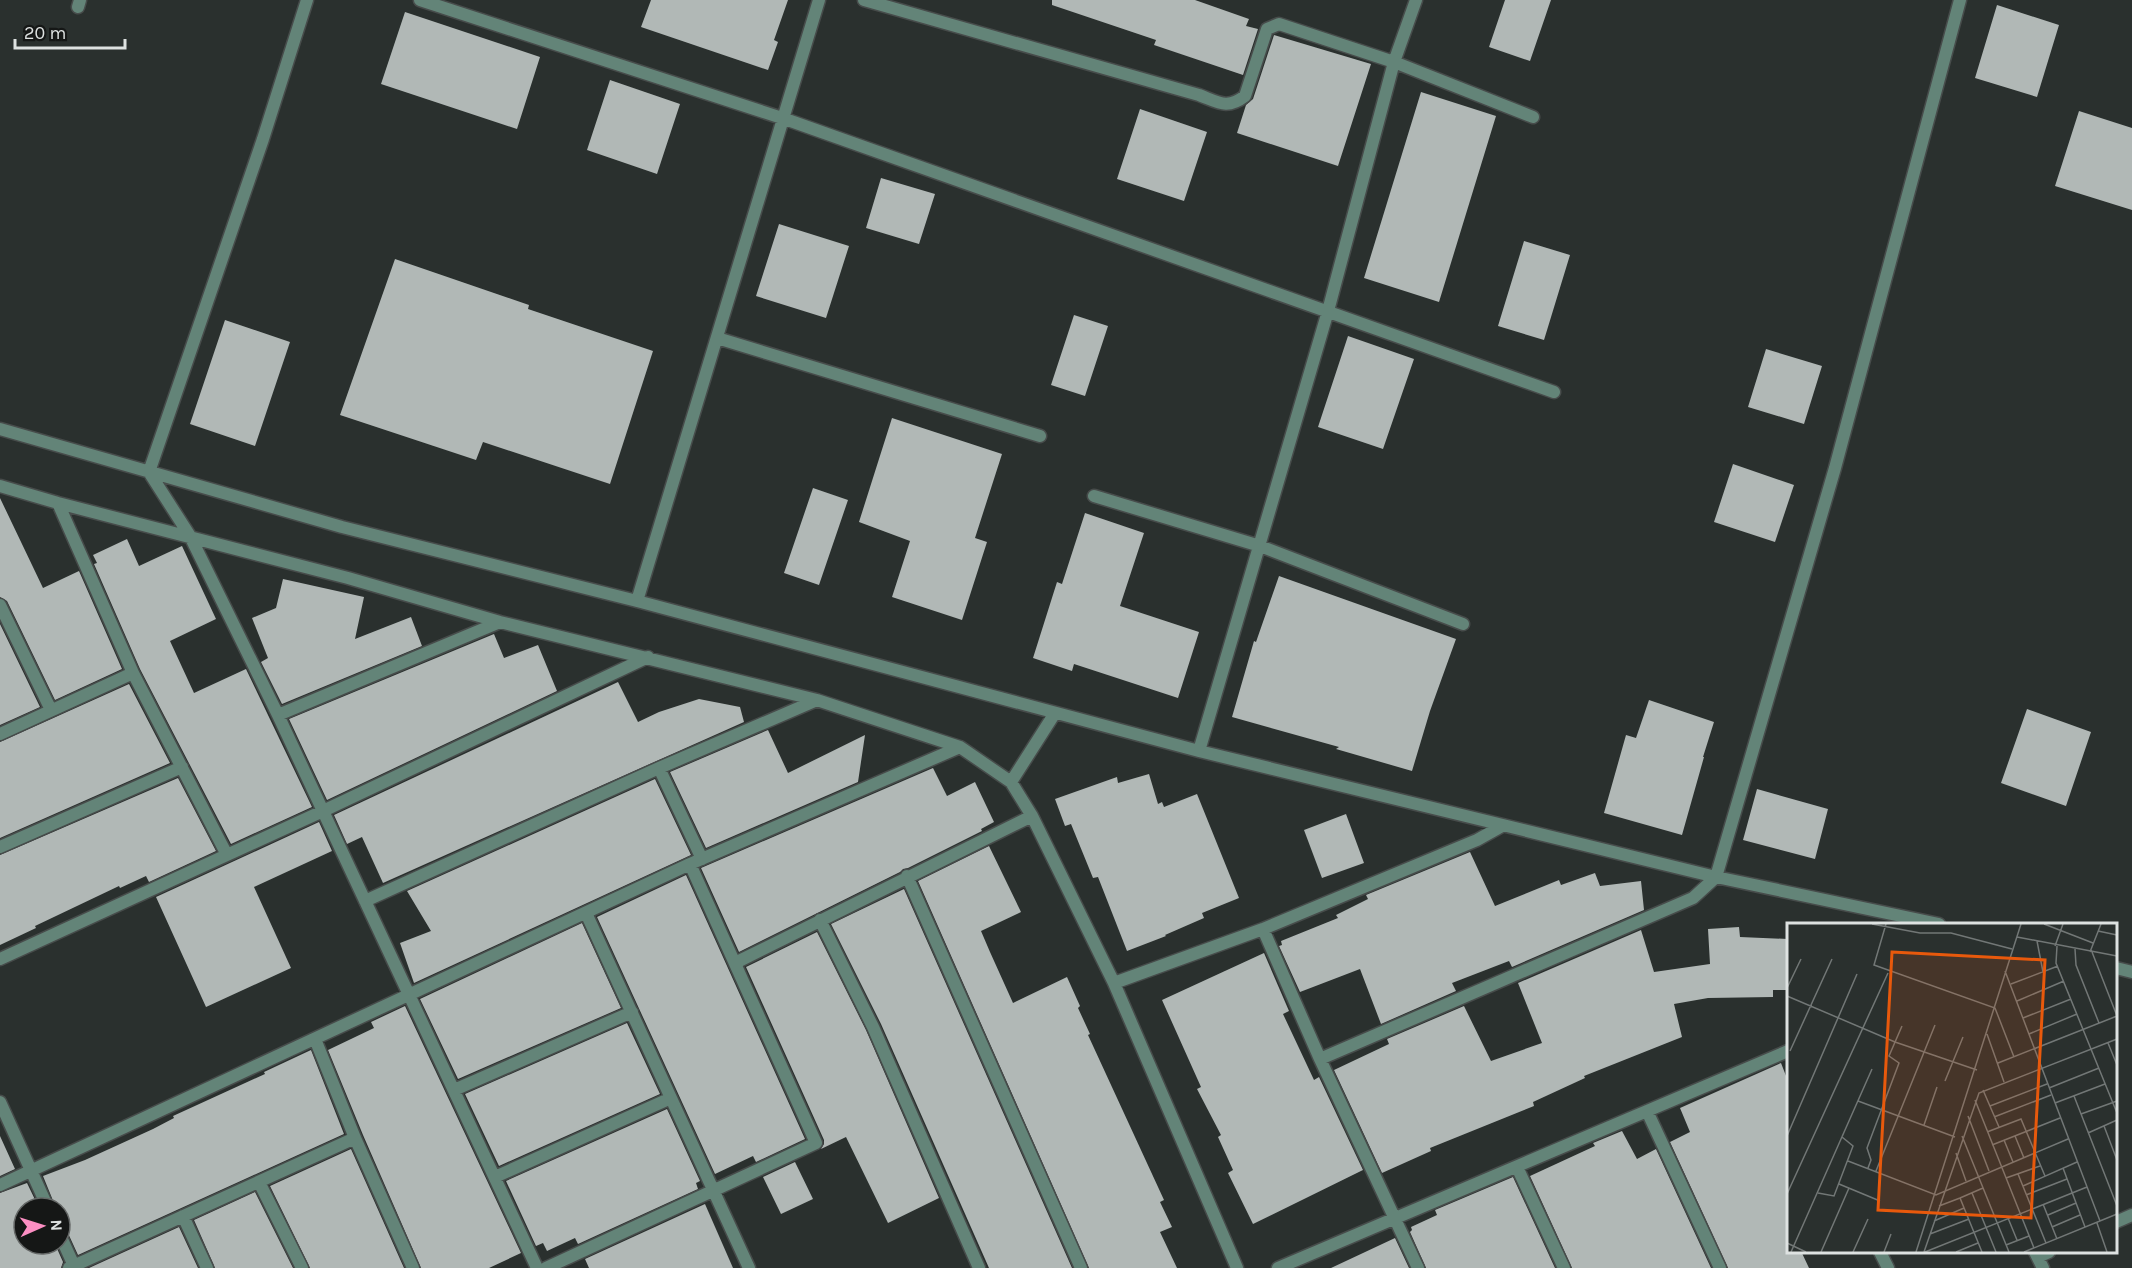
<svg xmlns="http://www.w3.org/2000/svg" width="2132" height="1268" font-family="Karla,sans-serif">
  <style>
    .building { fill: #b1b8b6 }
    .lines { fill: none; stroke-linecap: round; stroke-linejoin: round }
    .minor-casing { stroke: #474c4b; stroke-width: 15 }
    .minor { stroke: #638478; stroke-width: 12 }
    .inset-road { fill: none; stroke: #727776; stroke-width: 1.5 }
    .view { fill: #e8590c; fill-opacity: 0.15; stroke: #e8590c; stroke-width: 3 }
    .inset-edge { fill: none; stroke: #dee2e1; stroke-width: 3 }
  </style>
  <rect width="100%" height="100%" fill="#2a302e"/>
  <path class="building" d="M651,0H788L774,40L778,42L768,70L641,27Z
    M1052,0H1195L1249,19L1246,26L1258,29L1243,75L1154,45L1156,40L1052,5Z
    M1505,0H1551L1530,61L1489,47Z
    M1997,5L2059,25L2037,97L1975,78Z
    M405,12L540,57L517,129L381,84Z
    M1274,35L1371,64L1338,166L1237,133L1246,105L1253,99Z
    M610,80L680,104L657,174L587,150Z
    M1421,92L1496,116L1439,302L1364,278Z
    M1140,109L1207,132L1184,201L1117,179Z
    M2079,111L2132,128V210L2055,186Z
    M881,178L935,194L919,244L866,228Z
    M779,224L849,246L826,318L756,296Z
    M1524,241L1570,255L1544,340L1498,326Z
    M395,259L529,305L528,309L653,351L610,484L483,442L476,460L340,415Z
    M1074,315L1108,326L1085,396L1051,385Z
    M225,320L290,342L255,446L190,424Z
    M1348,336L1414,359L1383,449L1318,427Z
    M1766,349L1822,366L1804,424L1748,407Z
    M892,418L1002,454L975,538L987,542L962,620L892,597L910,541L859,522Z
    M1733,464L1794,485L1775,542L1714,522Z
    M813,488L848,500L819,585L784,573Z
    M0,498L43,588L79,571L122,669L55,700L7,601L0,597Z
    M1085,513L1144,533L1120,606L1199,632L1178,698L1074,664L1072,671L1033,658L1057,582L1062,584Z
    M127,539L139,566L182,546L216,619L170,641L194,693L246,669L312,807L231,844L140,669L94,564L97,563L93,555Z
    M1279,576L1456,639L1430,711L1412,771L1336,749L1339,747L1232,717L1254,641L1256,642Z
    M283,579L364,597L355,639L411,617L422,646L282,704L261,662L268,658L252,618L276,608Z
    M0,624L40,707L0,725Z
    M494,634L504,658L538,645L557,691L327,800L289,719Z
    M618,682L638,722L659,712L699,699L740,707L744,722L383,883L362,837L347,844L334,815Z
    M129,684L170,763L0,838V742Z
    M1649,700L1714,722L1703,757H1704L1682,835L1604,813L1626,735L1636,738Z
    M2027,709L2091,732L2066,806L2001,783Z
    M768,730L788,773L865,735L858,782L706,848L670,772Z
    M933,768L947,796L975,782L994,822L981,829L982,831L908,868L903,869L900,872L739,952L701,868Z
    M1149,774L1158,804L1162,802L1164,807L1197,794L1239,898L1202,913L1204,918L1165,935L1166,936L1127,951L1098,877L1093,878L1071,824L1065,826L1055,799L1117,777L1118,783Z
    M178,778L216,851L149,882L146,876L120,888L119,886L35,926L36,928L0,945V855Z
    M655,779L691,855L414,983L400,943L431,931L407,891Z
    M1757,789L1828,809L1815,859L1743,840Z
    M1346,814L1364,863L1322,878L1304,830Z
    M319,822L332,851L254,887L291,968L206,1007L156,897Z
    M989,846L1021,912L981,931L990,952L1013,1003L1067,977L1080,1006L1078,1008L1090,1034L1088,1035L1164,1200L1160,1202L1172,1227L1160,1232L1177,1268H1089L918,881Z
    M1470,852L1495,906L1559,880L1561,885L1595,873L1600,886L1641,881L1644,910L1512,967L1509,961L1452,983L1456,991L1381,1024L1360,969L1300,992L1279,946L1282,945L1281,941L1338,918L1336,915L1368,899L1366,895Z
    M686,875L805,1139L756,1162L753,1156L715,1174L597,917Z
    M904,889L1072,1268H989L881,1024L831,924Z
    M582,923L621,1008L458,1079L420,999Z
    M1739,927L1740,937L1788,939V990H1773V997L1708,998L1674,1004L1682,1037L1584,1076L1585,1078L1533,1102L1534,1106L1430,1148L1431,1151L1382,1173L1334,1070L1389,1044L1387,1039L1464,1006L1491,1061L1542,1043L1518,983L1641,930L1654,972L1710,964L1708,929Z
    M817,932L866,1030L939,1198L888,1223L846,1137L821,1149L824,1144V1140L746,967Z
    M1264,953L1289,1011L1283,1014L1314,1080L1319,1077L1363,1170L1253,1224L1228,1173L1233,1170L1218,1137L1221,1135L1197,1089L1201,1087L1162,1000Z
    M405,1006L521,1253L489,1268H421L363,1135L328,1050L374,1028L371,1022Z
    M627,1023L660,1094L499,1166L465,1094Z
    M311,1050L344,1134L78,1255L67,1231L60,1227V1208H56L43,1176L85,1160L153,1129L174,1118L173,1116L265,1074L264,1072Z
    M1781,1063L1788,1081V1251H1801L1809,1268H1728L1670,1142L1690,1132L1680,1108Z
    M667,1109L700,1181L696,1183L698,1189L578,1244L575,1238L547,1251L543,1243L536,1246L506,1181Z
    M1622,1131L1637,1159L1656,1149L1711,1268H1572L1530,1176L1595,1146L1593,1143Z
    M0,1136L15,1169L0,1176Z
    M351,1149L404,1268H310L270,1186Z
    M795,1162L813,1199L781,1214L763,1177Z
    M1513,1177L1555,1268H1426L1410,1232L1412,1230L1411,1227L1437,1215L1435,1210Z
    M27,1183L39,1208H24V1244H55L63,1262L61,1268H0V1193Z
    M255,1192L293,1268H215L194,1220Z
    M705,1204L733,1268H589L585,1259Z
    M179,1227L198,1268H89Z
    M1395,1238L1409,1268H1331Z"/>
  <g class="lines">
    <defs>
      <path id="minor" d="M307,0L263,139L149,472L190,536L278,715L537,1268
        M420,0L785,119L1554,392
        M864,0L1199,95C1218,102 1227,110 1245,96L1267,29L1279,24L1394,62L1533,117
        M78,7L80,0
        M717,338L1040,436
        M0,429L342,527L637,601L1199,751L1716,877L1939,924
        M0,486L58,503L348,578L500,622L817,700L960,747L1011,782L1032,816L1114,983L1237,1268
        M1094,496L1260,546L1463,624
        M637,601L819,0
        M0,605L51,710
        M133,673L227,855
        M278,715L500,622
        M0,734L133,673L58,503
        M1199,751L1328,311L1394,62L1416,0
        M659,768L702,859
        M1011,782L1055,713
        M0,847L182,767
        M907,876L1081,1268
        M365,901L659,768L817,700
        M586,913L749,1268
        M820,920L873,1027L979,1268
        M1263,929L1320,1059L1418,1268
        M0,959L323,811L648,657
        M735,963L1032,816
        M2116,968L2132,972
        M1114,983L1263,929L1477,840L1502,826
        M315,1039L355,1138L413,1268
        M1320,1059L1693,898L1716,877L1835,468L1960,0
        M454,1090L632,1012
        M0,1102L48,1208
        M1647,1111L1720,1268
        M1517,1167L1564,1268
        M495,1177L671,1098
        M259,1182L302,1268
        M0,1185L690,864L960,747
        M183,1216L207,1268
        M2116,1222L2132,1215
        M60,1235L75,1268
        M1880,1252L1888,1268
        M2035,1252L2043,1268
        M2038,1257L2049,1252
        M69,1268L355,1138
        M546,1268L816,1143L690,864
        M1278,1268L1788,1051"/>
    </defs>
    <use href="#minor" class="minor-casing"/>
    <use href="#minor" class="minor"/>
  </g>
  <g transform="translate(1787 923)">
    <rect width="330" height="330" fill="#2a302e"/>
    <path class="inset-road" d="M85,1L133,10H164L225,26M99,1L87,42L208,85L227,134M257,1L306,20M311,8L330,12M230,14L330,33M250,18L256,49M268,23L276,1M270,23L269,40L330,190M288,26L289,42L312,100M303,29L314,1M305,29L330,93M218,48L313,298M224,61L271,43M0,65L14,36M0,73L108,119L190,147M230,78L277,58M236,95L284,76M200,111L217,159M242,111L290,91M321,120L330,142M3,128L45,36M211,140L330,93M158,158L176,114M262,165L312,145M196,167L212,204M287,173L330,283M188,177L247,325M71,178L168,214M268,180L318,161M203,183L260,161M294,191L330,178M181,193L202,248M207,194L264,172M137,202L150,164M317,203L330,237M200,209L234,196L258,253M301,210L330,197M0,213L70,51M175,213L222,329M228,213L237,235M217,217L226,239M205,222L273,195M169,230L179,258M61,238L149,272L281,216M81,245L84,237L80,225L112,140L102,133L115,103M276,245L298,304M89,248L148,102M231,251L259,320M219,255L253,243M52,261L93,278M236,263L290,239M31,270L47,273L66,223L55,214M185,270L209,329M0,271L101,50M239,272L280,256M173,275L196,265M256,281L270,316M152,283L173,275L195,329M261,292L289,280M221,295L230,317M147,298L177,285M310,300L320,329M265,304L293,292M143,311L182,296M0,320L19,329M219,322L242,313M4,329L85,146M34,329L62,265M66,329L81,296M97,329L104,311M129,329L234,1M137,329L192,170L330,116M138,329L300,264M169,329L191,320M237,329L330,291"/>
    <path class="view" d="M105,29L258,37L244,295L91,287Z"/>
    <rect width="330" height="330" class="inset-edge"/>
  </g>
  <g transform="translate(42 1226) rotate(87)"><circle r="28" fill="#151716" stroke="#656867" stroke-width="1.5"/>
  <path d="M0-4.5L10 22L0 15L-10 22Z" fill="#fc8fc3"/>
  <text y="-9" font-size="16" font-weight="bold" text-anchor="middle" fill="#dee2e1">N</text>
  </g>
  <path d="M15 39v9h110v-9" fill="none" stroke="#dee2e1" stroke-width="3"/>
  <text x="24" y="39" font-size="18" fill="#dee2e1" stroke="#151716" stroke-width="4.5" paint-order="stroke">20 m</text>
</svg>
